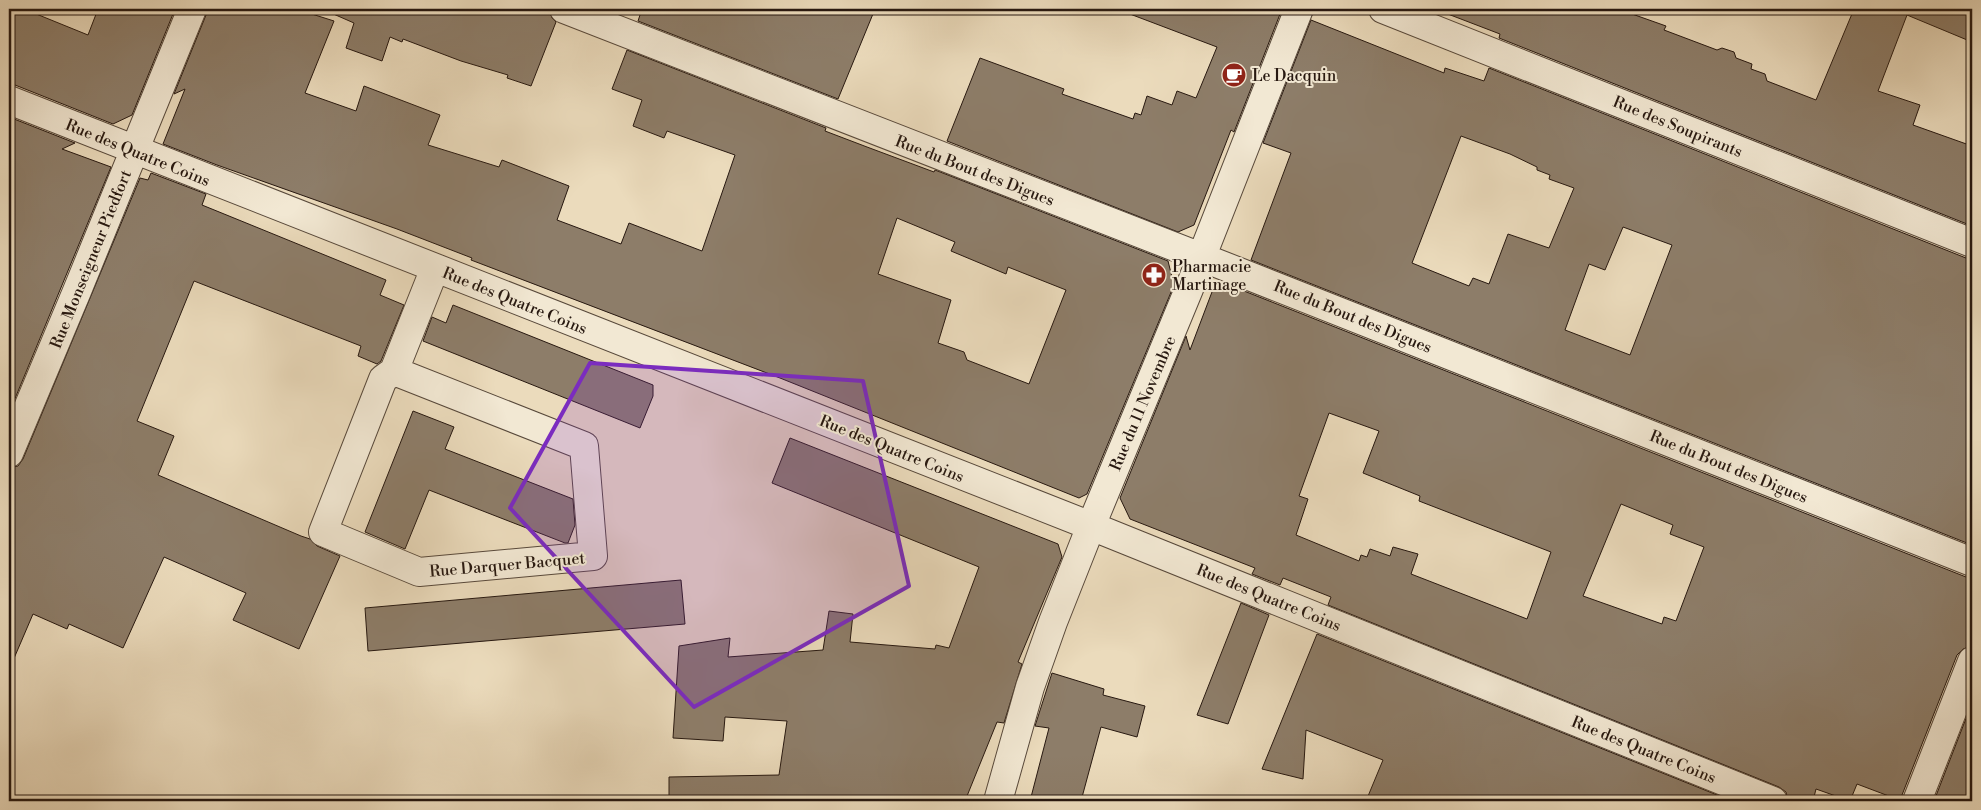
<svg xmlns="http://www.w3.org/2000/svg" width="1981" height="810" font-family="'Libre Bodoni',serif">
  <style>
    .building { fill: #8d7d69; stroke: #271810; fill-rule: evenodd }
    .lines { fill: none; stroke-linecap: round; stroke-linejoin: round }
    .minor-casing { stroke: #58493b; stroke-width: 30 }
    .minor { stroke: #f2e8d3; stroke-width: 28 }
    .marked { fill: #7b2cbf; fill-opacity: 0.2; stroke: #7b2cbf; stroke-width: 4; stroke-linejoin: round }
    .labels { text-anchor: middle; stroke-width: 4; stroke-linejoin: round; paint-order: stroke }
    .poi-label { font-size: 16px; fill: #271810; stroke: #f2e8d3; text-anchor: start }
    .street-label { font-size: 16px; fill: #271810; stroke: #f2e8d3 }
  </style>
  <rect width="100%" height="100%" fill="#ebdbbc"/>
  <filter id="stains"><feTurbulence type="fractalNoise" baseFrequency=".004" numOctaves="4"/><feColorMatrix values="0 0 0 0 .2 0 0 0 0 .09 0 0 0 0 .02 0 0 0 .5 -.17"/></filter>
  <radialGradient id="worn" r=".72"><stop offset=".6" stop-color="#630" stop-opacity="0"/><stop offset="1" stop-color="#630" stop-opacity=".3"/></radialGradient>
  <path class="building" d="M9,9H24L88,35L98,9H175L132,115L113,124L15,85H9Z
    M207,9H296L334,21L305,93L356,111L364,86L440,115L428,145L499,167L502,160L569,186L557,220L621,244L629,223L702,251L735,155L667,131L664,138L633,126L642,100L612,89L627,50L826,128L825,131L867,147L934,172L935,170L1168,261L1174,285L1087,494L1079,498L780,378L471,260L472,258L397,229L217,165L163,144L185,89L174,94L206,15ZM897,218L955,242L951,251L1006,274L1008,267L1066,290L1029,384L967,360L964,352L938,343L951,300L878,274Z
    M322,9H549L552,18L556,22L531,86L507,78L508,75L461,61L403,39L402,42L390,37L382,61L346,48L354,23Z
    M642,9H875L838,99L638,21Z
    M1123,9H1282L1234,132L1231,130L1194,225L1178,232L947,141L980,58L1064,89L1062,94L1133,119L1135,113L1141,115L1147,96L1172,105L1177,91L1196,98L1217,47L1122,11Z
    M1440,9H1618L1666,26L1664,30L1717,50L1722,48L1734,52L1736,58L1752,64L1751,69L1765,74L1767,81L1816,100L1854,9H1972V42L1907,15L1878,91L1920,105L1913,125L1972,146V226L1499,38L1500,34L1440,11Z
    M1311,20L1444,73L1445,68L1484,81L1489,68L1966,258H1972V545L1251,260L1291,153L1263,143ZM1461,136L1510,154L1537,167V170L1550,175L1549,179L1574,188L1549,248L1508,234L1489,284L1473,278L1469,286L1412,263ZM1623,227L1672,245L1630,355L1565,330L1589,264L1605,270Z
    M9,117L75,143L62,149L111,167L9,413Z
    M151,173L206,194L202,205L386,280L380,295L404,305L381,361L377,364L358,356L361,346L194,281L137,421L174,436L158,475L301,536L310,539L317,546L340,556L299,649L233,620L246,593L164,557L123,648L69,624L67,629L33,614L9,670V468L18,466L23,459L140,178L148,180Z
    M1215,284L1238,293L1239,289L1966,577H1972V646L1963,649L1957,655L1902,795V801L1857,784L1850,801L1816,789L1813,801H1788L1786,792L1779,787L1328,605L1331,597L1283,578L1280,585L1252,574L1255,568L1130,519L1120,498L1186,336L1190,350ZM1329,413L1379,431L1363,473L1420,496L1419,501L1551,552L1527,619L1411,574L1418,554L1393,547L1390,556L1370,549L1367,557L1361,555L1359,561L1296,535L1308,499L1299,496ZM1621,504L1673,525L1670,534L1704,547L1676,621L1664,617L1662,624L1583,596Z
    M453,305L653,385V396L640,428L423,341L432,317L446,323Z
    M413,411L454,427L445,449L573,499L575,525L568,543H565L429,490L405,549L365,532Z
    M790,438L1058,544L1062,557L1018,662L1022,664L1004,723L997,722L965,801H669V777L779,775L787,721L725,717L723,741L673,738L679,646L730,638L728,657L823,650L829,611L853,614L850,642L935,649L936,645L949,648L979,567L772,483Z
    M681,580L685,624L368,651L365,608Z
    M1241,603L1269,615L1228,724L1197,715Z
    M1317,634L1732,801H1366L1383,760L1306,730L1303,779L1262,769Z
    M1052,673L1104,689L1103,695L1145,706L1137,737L1101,727L1081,801H1030L1049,728L1035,726Z
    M1972,703V801H1934Z"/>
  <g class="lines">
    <defs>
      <path id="minor" d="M564,9L1224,266L1972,562
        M1383,9L1972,243
        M9,100L1091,526L1773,801
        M394,371L584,446L593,556L419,572L323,532L383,379Z
        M394,371L435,268
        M9,453L77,291L192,9
        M998,801L1030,687L1053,622L1091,526L1189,289L1299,9
        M1917,801L1972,661"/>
    </defs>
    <use href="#minor" class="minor-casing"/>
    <use href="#minor" class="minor"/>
  </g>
  <path class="marked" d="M590,363L863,381L909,586L694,707L510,508Z"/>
  <defs>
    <symbol id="cafe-disc" viewBox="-11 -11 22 22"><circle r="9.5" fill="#8f2418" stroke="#f2e8d3"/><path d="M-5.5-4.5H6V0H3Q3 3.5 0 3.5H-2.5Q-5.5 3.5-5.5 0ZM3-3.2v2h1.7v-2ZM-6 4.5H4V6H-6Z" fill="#fff"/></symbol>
    <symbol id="pharmacy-disc" viewBox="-11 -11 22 22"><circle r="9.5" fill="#8f2418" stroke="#f2e8d3"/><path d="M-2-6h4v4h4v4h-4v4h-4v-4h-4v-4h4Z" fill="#fff"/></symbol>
  </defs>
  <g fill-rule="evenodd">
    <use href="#cafe-disc" x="1220" y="61" width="28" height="28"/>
    <use href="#pharmacy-disc" x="1140" y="261" width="28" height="28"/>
  </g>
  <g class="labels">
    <g class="poi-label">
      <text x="1252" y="81">Le Dacquin</text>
      <text x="1172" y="272">Pharmacie<tspan x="1172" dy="18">Martinage</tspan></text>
    </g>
    <g class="street-label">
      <text transform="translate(1678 126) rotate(22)" y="6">Rue des Soupirants</text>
      <text transform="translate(138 152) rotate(22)" y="6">Rue des Quatre Coins</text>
      <text transform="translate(975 170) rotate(21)" y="6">Rue du Bout des Digues</text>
      <text transform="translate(90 259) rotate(-68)" y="6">Rue Monseigneur Piedfort</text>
      <text transform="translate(515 300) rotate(22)" y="6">Rue des Quatre Coins</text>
      <text transform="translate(1353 316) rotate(22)" y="6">Rue du Bout des Digues</text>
      <text transform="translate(1142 403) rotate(-67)" y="6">Rue du 11 Novembre</text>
      <text transform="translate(892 448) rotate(22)" y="6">Rue des Quatre Coins</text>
      <text transform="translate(1729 466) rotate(22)" y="6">Rue du Bout des Digues</text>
      <text transform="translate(507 564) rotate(-5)" y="6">Rue Darquer Bacquet</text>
      <text transform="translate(1269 597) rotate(22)" y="6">Rue des Quatre Coins</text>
      <text transform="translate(1644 749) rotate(22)" y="6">Rue des Quatre Coins</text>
    </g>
  </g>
  <rect width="1981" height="810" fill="none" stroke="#ebdbbc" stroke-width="30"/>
  <rect x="10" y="10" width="1961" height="790" fill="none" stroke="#271810" stroke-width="2.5"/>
  <rect x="15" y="15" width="1951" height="780" fill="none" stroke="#271810"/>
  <rect width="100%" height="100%" filter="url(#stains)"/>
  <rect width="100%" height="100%" fill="url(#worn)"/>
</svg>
